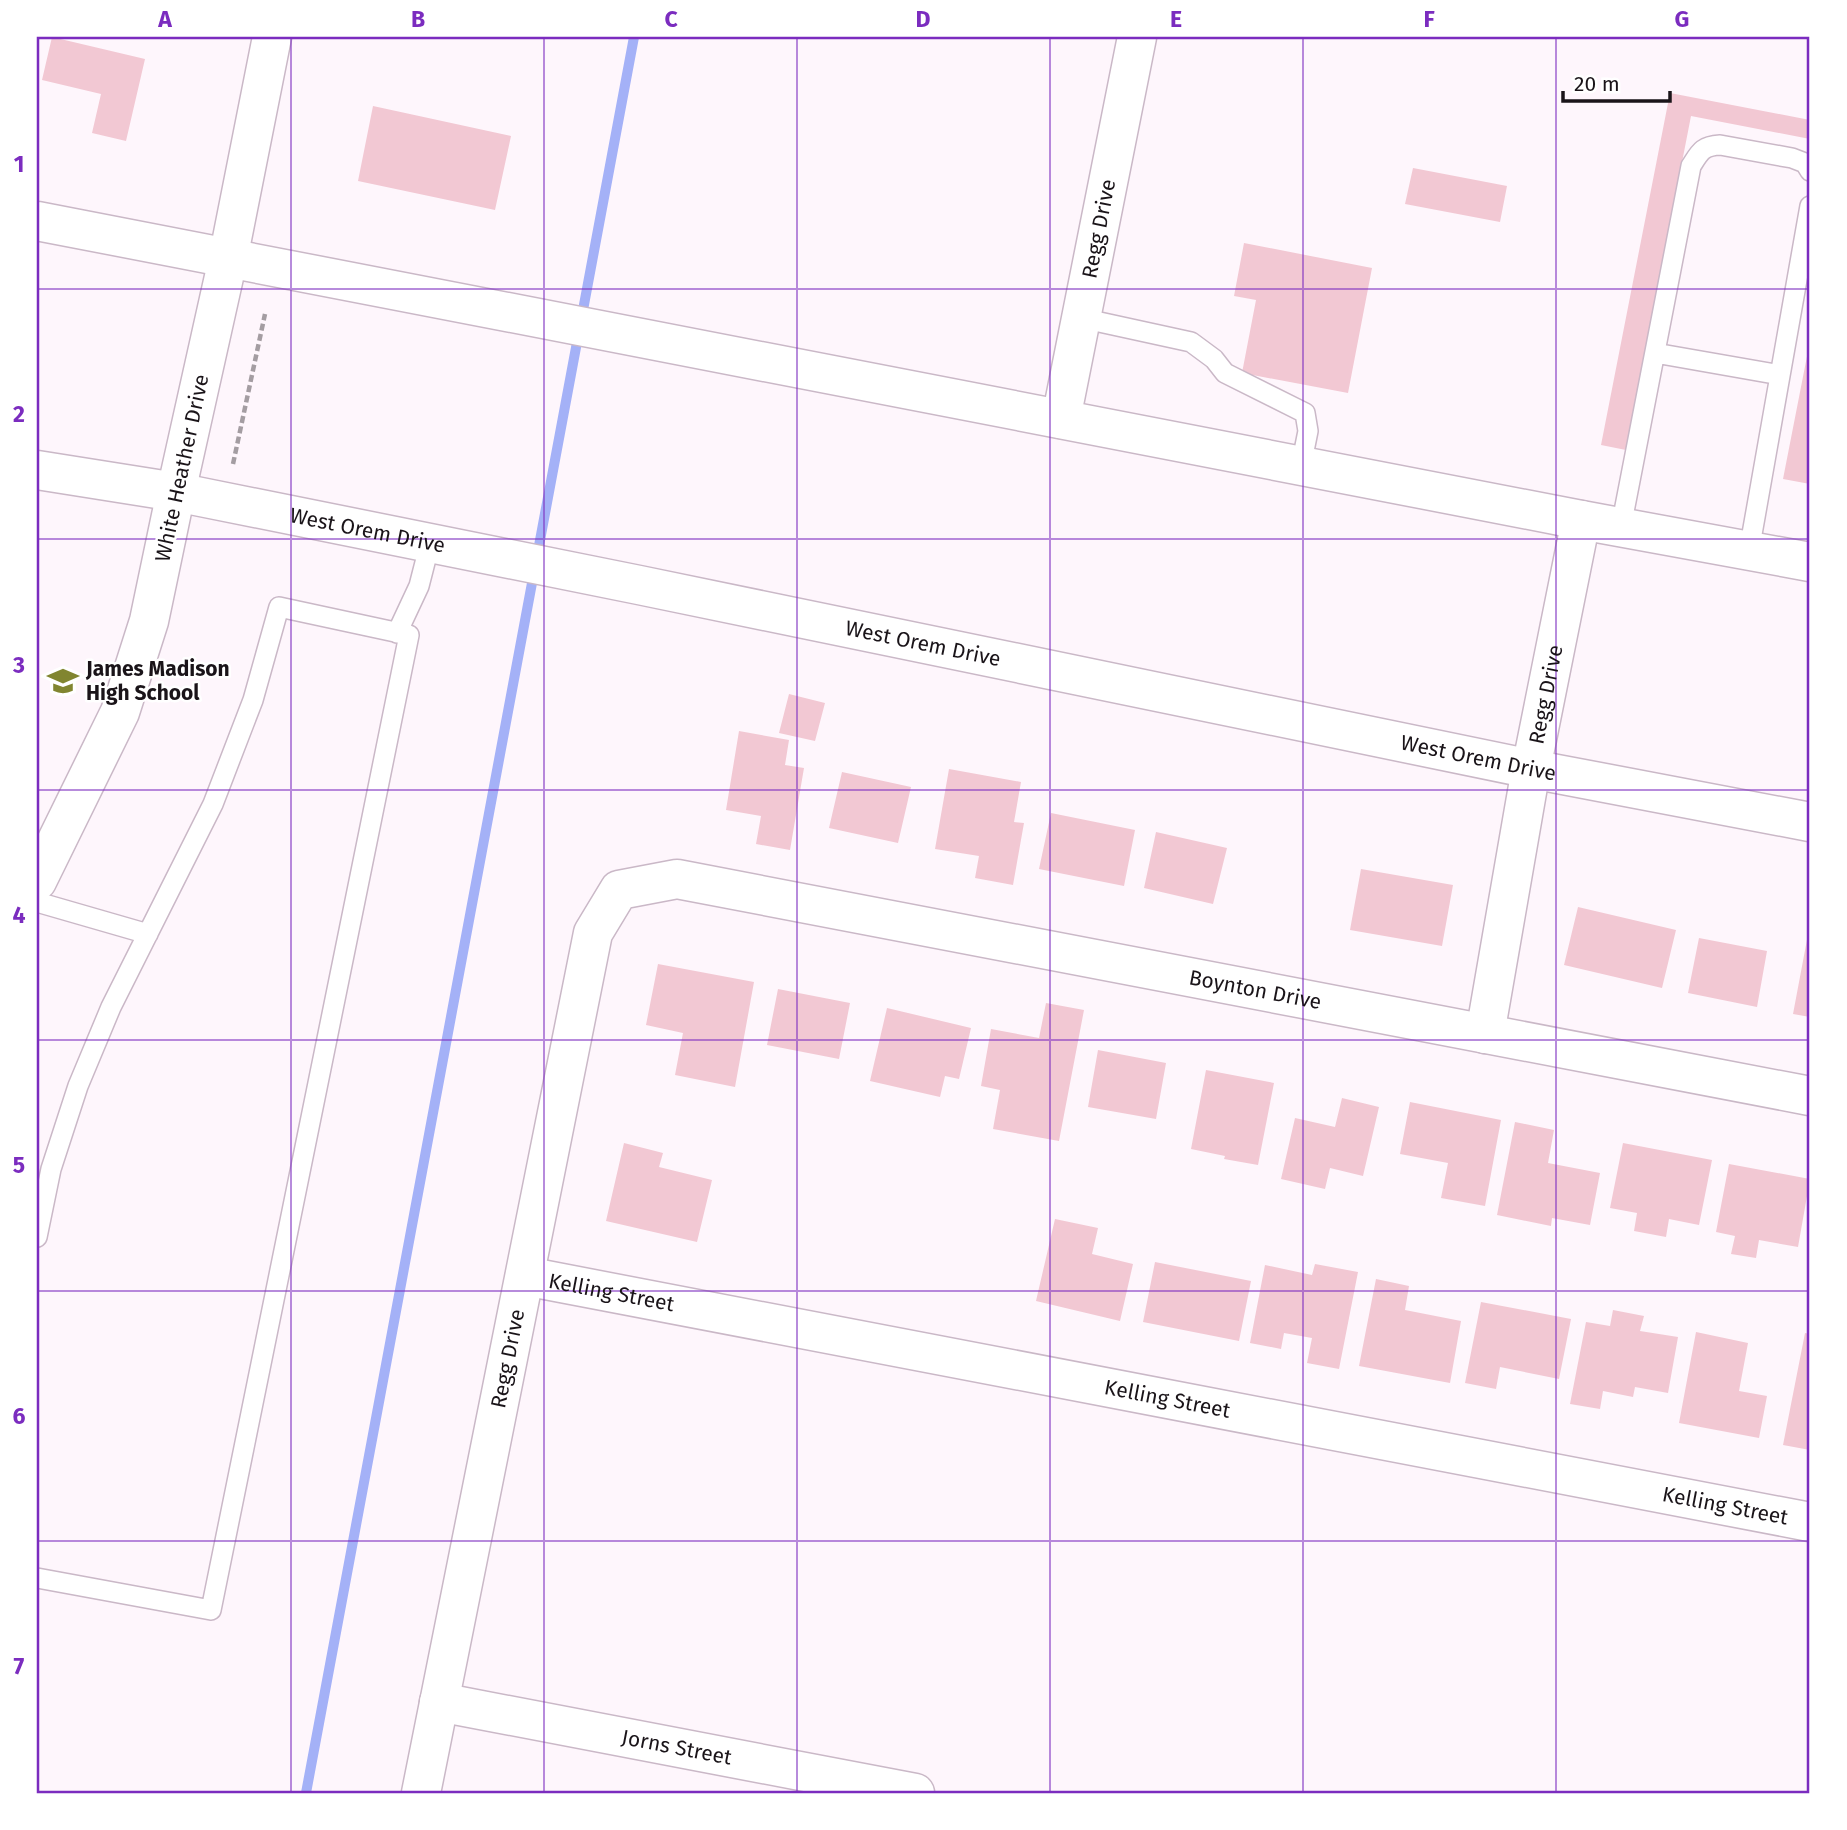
<svg xmlns="http://www.w3.org/2000/svg" width="1847" height="1830" font-family="'Fira Sans',sans-serif">
  <style>
    .lines { fill: none; stroke-linecap: round; stroke-linejoin: round }
    .stream { stroke: #a4b1f7; stroke-width: 10 }
    .building { fill: #f2c8d3 }
    .service-casing { stroke: #cab8c7; stroke-width: 22 }
    .minor-casing { stroke: #cab8c7; stroke-width: 41 }
    .tertiary-casing { stroke: #cab8c7; stroke-width: 41 }
    .secondary-casing { stroke: #cab8c7; stroke-width: 41 }
    .path { stroke: #a49da2; stroke-width: 4.5; stroke-dasharray: 7 3.5; stroke-linecap: butt }
    .service { stroke: #fff; stroke-width: 19 }
    .minor { stroke: #fff; stroke-width: 38 }
    .tertiary { stroke: #fff; stroke-width: 38 }
    .secondary { stroke: #fff; stroke-width: 38 }
    .grid { fill: none; stroke: #7b2cbf; stroke-width: 2; stroke-opacity: 0.55 }
    .labels { text-anchor: middle; stroke-width: 5; stroke-linejoin: round; paint-order: stroke }
    .street-label { font-size: 21px; fill: #1a1419; stroke: #fff }
    .poi-label { font-size: 21px; font-weight: bold; fill: #1a1419; stroke: #fff; text-anchor: start }
    .neatline { fill: none; stroke: #7b2cbf; stroke-width: 2.5 }
    .grid-label { font-size: 23px; text-anchor: middle; font-weight: bold; fill: #7b2cbf }
  </style>
  <rect width="100%" height="100%" fill="#fef6fc"/>
  <g class="lines">
    <path class="stream" d="M306,1793L634,37"/>
  </g>
  <path class="building" d="M52,37L145,59L126,141L92,133L101,94L42,80Z
    M1670,93L1810,120V139L1691,116L1626,450L1601,445Z
    M373,106L511,136L495,210L358,181Z
    M1413,168L1507,186L1500,222L1405,204Z
    M1244,243L1372,268L1348,393L1242,373L1256,300L1234,296Z
    M1809,346H1810V484L1783,479Z
    M789,694L825,703L815,741L779,733Z
    M739,731L789,740L785,765L804,768L790,850L756,844L761,816L726,810Z
    M949,769L1021,782L1014,822L1024,823L1013,885L975,878L979,856L935,849Z
    M842,772L911,787L898,843L829,828Z
    M1051,813L1135,830L1124,886L1039,869Z
    M1156,832L1227,848L1213,904L1144,888Z
    M1361,869L1453,885L1442,946L1350,930Z
    M1578,907L1676,930L1662,988L1564,965Z
    M1809,929H1810V1017L1793,1014Z
    M1699,938L1767,951L1757,1007L1688,993Z
    M658,964L754,982L735,1087L675,1075L683,1033L646,1025Z
    M778,989L850,1003L839,1059L767,1045Z
    M1046,1003L1084,1010L1059,1141L993,1129L1000,1090L981,1086L991,1029L1039,1038Z
    M887,1008L971,1028L959,1079L945,1076L940,1097L870,1081Z
    M1098,1050L1166,1063L1156,1119L1088,1107Z
    M1206,1070L1274,1083L1258,1165L1224,1159L1225,1156L1191,1149Z
    M1342,1098L1379,1107L1363,1176L1330,1168L1325,1189L1281,1179L1295,1118L1335,1127Z
    M1410,1102L1501,1120L1485,1206L1441,1198L1448,1163L1400,1154Z
    M1515,1122L1554,1130L1548,1163L1600,1173L1590,1225L1552,1218L1551,1226L1497,1215Z
    M624,1143L663,1153L659,1167L712,1180L697,1242L606,1221Z
    M1623,1143L1712,1160L1699,1225L1669,1219L1666,1237L1634,1231L1637,1213L1610,1208Z
    M1729,1164L1810,1179L1798,1247L1759,1240L1756,1258L1731,1254L1735,1236L1716,1232Z
    M1055,1219L1098,1228L1092,1254L1133,1264L1120,1321L1036,1301Z
    M1155,1262L1251,1281L1239,1341L1143,1322Z
    M1315,1264L1358,1272L1339,1369L1307,1363L1312,1338L1284,1333L1281,1349L1250,1343L1265,1265L1312,1275Z
    M1376,1279L1409,1286L1405,1310L1461,1321L1450,1383L1359,1366Z
    M1481,1302L1571,1319L1559,1379L1500,1367L1496,1389L1465,1383Z
    M1613,1310L1644,1316L1640,1331L1678,1337L1668,1393L1635,1387L1633,1397L1603,1391L1600,1409L1570,1404L1586,1322L1610,1326Z
    M1696,1332L1748,1343L1739,1391L1767,1396L1759,1438L1679,1423Z
    M1805,1333L1810,1334V1450L1783,1445Z"/>
  <g class="lines">
    <defs>
      <path id="service" d="M1081,318L1191,342L1214,359L1225,373L1305,413L1308,431L1301,466
        M1655,353L1780,375
        M1621,527L1691,166C1700,152 1702,146 1720,145L1792,158L1805,163L1810,171
        M1749,551L1810,206
        M397,633L419,586L430,543
        M37,902L148,934
        M37,1237L51,1169L78,1086L111,1007L213,804L253,700L279,607L409,635L211,1610L37,1578"/>
      <g id="minor">
        <path id="s1" d="M1061,419L1137,37"/>
        <path d="M37,881L120,712L149,621L176,492"/>
        <path id="s2" d="M1485,1034L1531,769L1581,520"/>
        <path id="s3" d="M525,1276L1810,1522"/>
        <path id="s4" d="M439,1702L915,1793"/>
        <path id="s5" d="M421,1793L593,933L619,890L677,879L1810,1096"/>
      </g>
      <path id="tertiary" d="M176,492L228,259L272,37"/>
      <g id="secondary">
        <path d="M37,221L1581,520L1810,562"/>
        <path id="s6" d="M37,470L176,492L639,585L1531,769L1810,822"/>
      </g>
    </defs>
    <use href="#service" class="service-casing"/>
    <use href="#minor" class="minor-casing"/>
    <use href="#tertiary" class="tertiary-casing"/>
    <use href="#secondary" class="secondary-casing"/>
    <path class="path" d="M233,464L265,314"/>
    <use href="#service" class="service"/>
    <use href="#minor" class="minor"/>
    <use href="#tertiary" class="tertiary"/>
    <use href="#secondary" class="secondary"/>
  </g>
  <path class="grid" d="M291,37V1793M544,37V1793M797,37V1793M1050,37V1793M1303,37V1793M1556,37V1793M37,289H1810M37,539H1810M37,790H1810M37,1040H1810M37,1291H1810M37,1541H1810"/>
  <defs>
    <symbol id="school-bare" viewBox="-9 -9 18 18"><path d="M0-5L7-2L0 1L-7-2ZM-4 1L0 2.5L4 1V4Q0 6-4 4Z" fill="#818530" stroke="#fff" stroke-width="2.5" paint-order="stroke"/></symbol>
  </defs>
  <g fill-rule="evenodd">
    <use href="#school-bare" x="41" y="659" width="44" height="44"/>
  </g>
  <g class="labels">
    <g class="street-label">
      <text dy="7" stroke="none"><textPath href="#s1" startOffset="194">Regg Drive</textPath></text>
      <text transform="translate(182 468) rotate(-78)" y="7">White Heather Drive</text>
      <text dy="7" stroke="none"><textPath href="#s6" startOffset="336">West Orem Drive</textPath></text>
      <text dy="7" stroke="none"><textPath href="#s6" startOffset="903">West Orem Drive</textPath></text>
      <text dy="7" stroke="none"><textPath href="#s2" startOffset="345">Regg Drive</textPath></text>
      <text dy="7" stroke="none"><textPath href="#s6" startOffset="1470">West Orem Drive</textPath></text>
      <text dy="7" stroke="none"><textPath href="#s5" startOffset="1575">Boynton Drive</textPath></text>
      <text dy="7" stroke="none"><textPath href="#s3" startOffset="88">Kelling Street</textPath></text>
      <text dy="7" stroke="none"><textPath href="#s5" startOffset="443">Regg Drive</textPath></text>
      <text dy="7" stroke="none"><textPath href="#s3" startOffset="654">Kelling Street</textPath></text>
      <text dy="7" stroke="none"><textPath href="#s3" startOffset="1222">Kelling Street</textPath></text>
      <text dy="7" stroke="none"><textPath href="#s4" startOffset="242">Jorns Street</textPath></text>
    </g>
    <g class="poi-label">
      <text x="86" y="676">James Madison<tspan x="86" dy="24">High School</tspan></text>
    </g>
  </g>
  <rect width="1847" height="1830" fill="none" stroke="#ffffff" stroke-width="77"/>
  <path d="M1563 91v10h107v-10" fill="none" stroke="#1a1419" stroke-width="3.5"/>
  <text x="1574" y="91" font-size="21" fill="#1a1419" stroke="#ffffff" stroke-width="5" paint-order="stroke">20 m</text>
  <rect x="38" y="38" width="1770" height="1754" class="neatline"/>
  <g class="grid-label">
    <text x="165" y="27">A</text>
    <text x="418" y="27">B</text>
    <text x="671" y="27">C</text>
    <text x="923" y="27">D</text>
    <text x="1176" y="27">E</text>
    <text x="1429" y="27">F</text>
    <text x="1682" y="27">G</text>
    <text x="19" y="172">1</text>
    <text x="19" y="422">2</text>
    <text x="19" y="673">3</text>
    <text x="19" y="923">4</text>
    <text x="19" y="1173">5</text>
    <text x="19" y="1424">6</text>
    <text x="19" y="1674">7</text>
  </g>
</svg>
